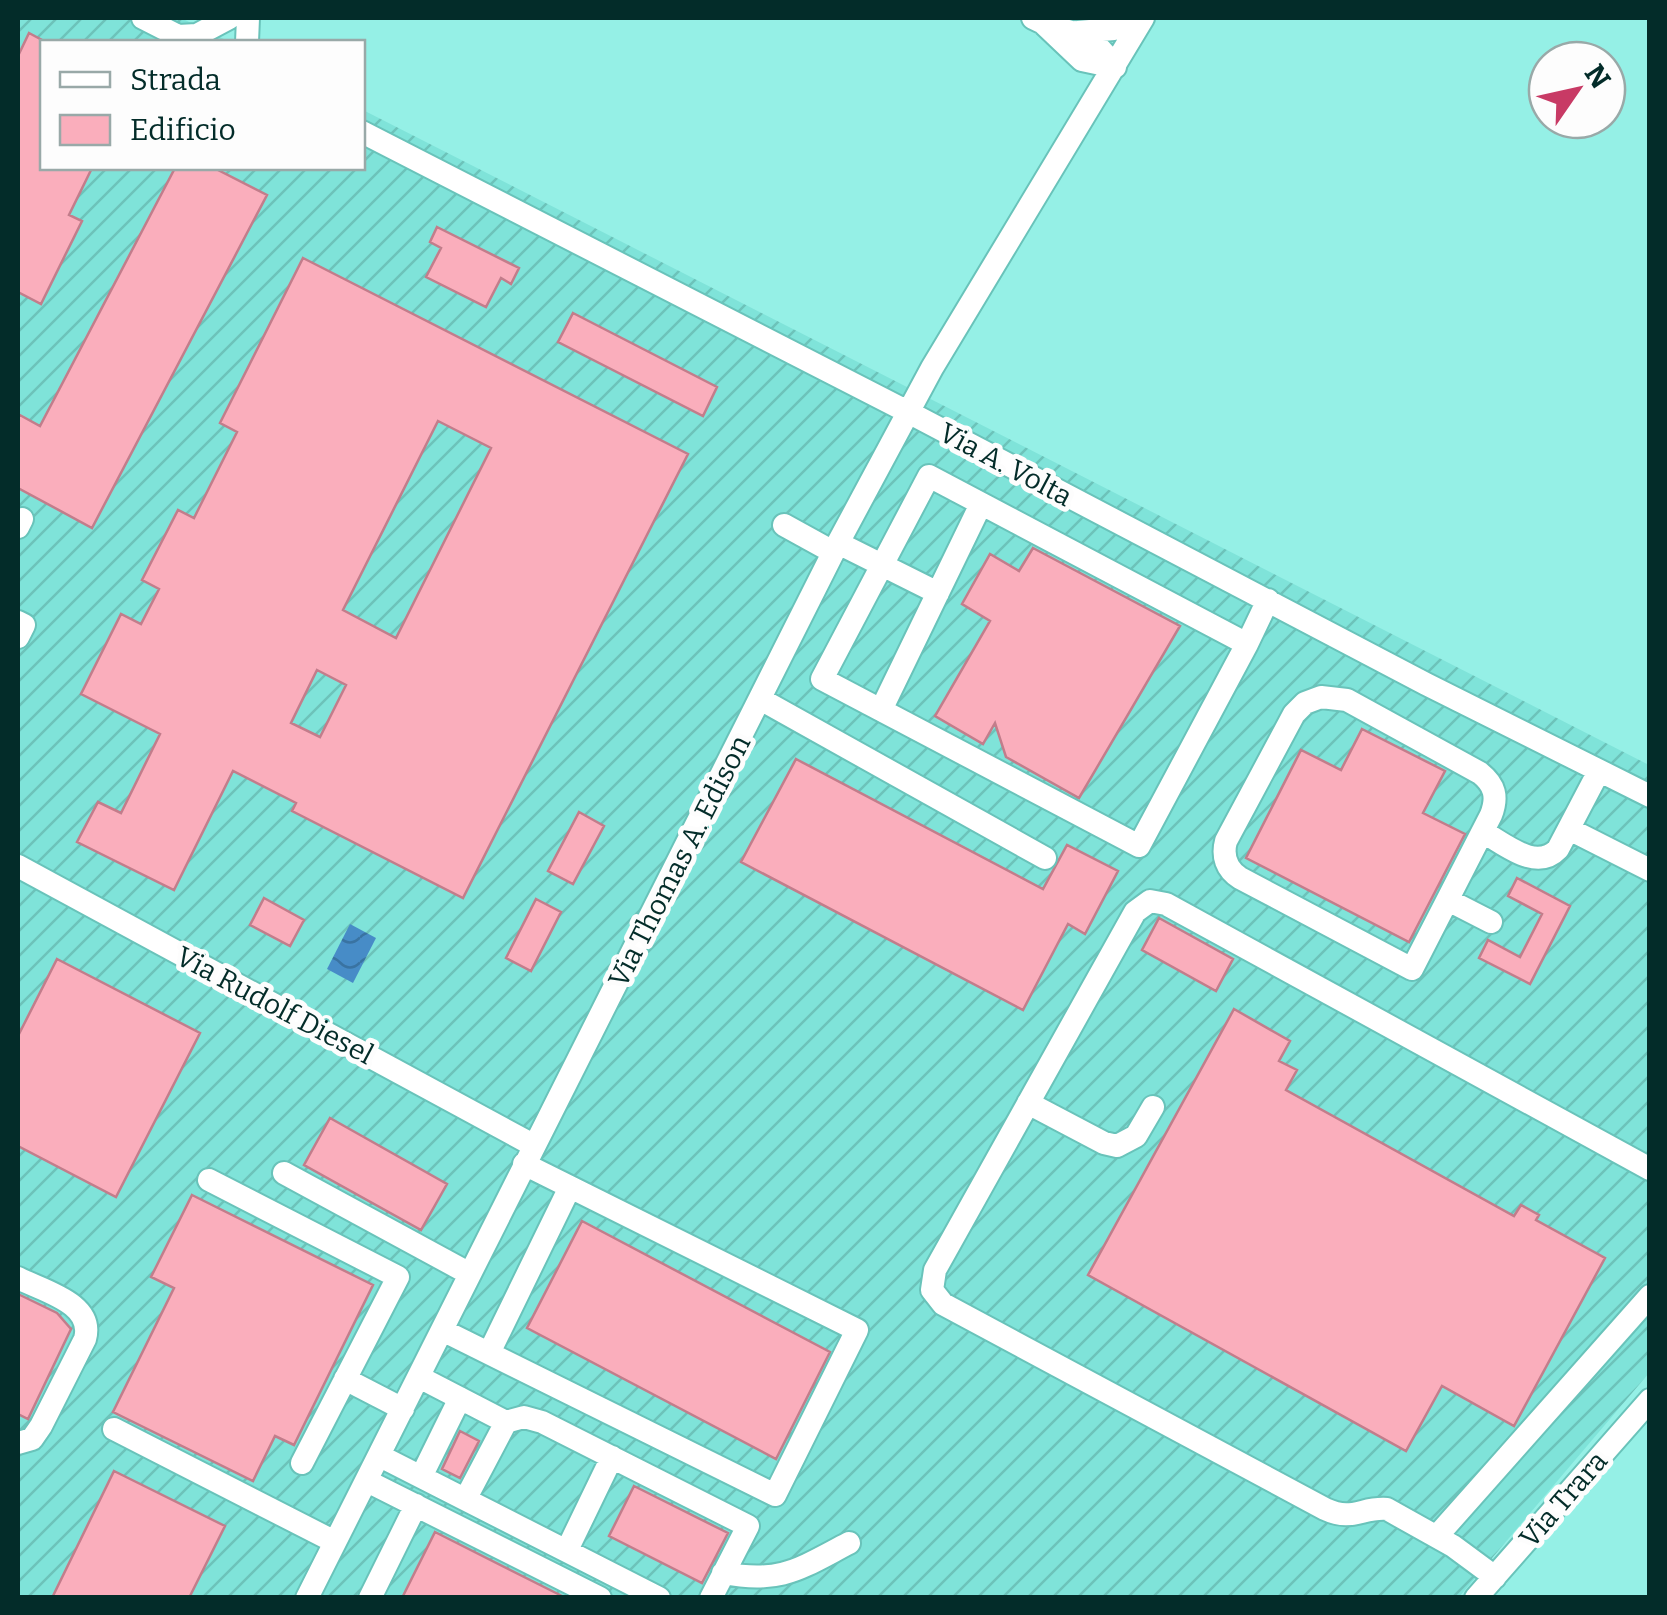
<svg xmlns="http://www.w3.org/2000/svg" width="1667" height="1615" font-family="Bitter,serif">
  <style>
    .industrial { fill: url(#industrial-furrows) }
    .water { fill: url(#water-waves) }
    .building { fill: #faaebc; stroke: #c27d8b; stroke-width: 2.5; fill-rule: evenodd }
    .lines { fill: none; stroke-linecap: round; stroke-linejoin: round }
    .minor-casing { stroke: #69c3ba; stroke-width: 26 }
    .minor { stroke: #fff; stroke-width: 22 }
    .labels { text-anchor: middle; stroke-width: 10; stroke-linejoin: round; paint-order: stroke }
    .street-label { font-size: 28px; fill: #032c29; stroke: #fdfdfd }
  </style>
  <defs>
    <pattern id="industrial-furrows" width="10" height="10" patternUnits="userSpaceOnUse" patternTransform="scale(2.5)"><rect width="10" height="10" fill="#7fe3d9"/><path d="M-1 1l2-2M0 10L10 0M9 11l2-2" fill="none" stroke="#6cc3ba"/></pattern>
    <pattern id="water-waves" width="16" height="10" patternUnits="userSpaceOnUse" patternTransform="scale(2.5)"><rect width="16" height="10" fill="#478cc7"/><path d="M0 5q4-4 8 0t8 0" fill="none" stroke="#3973a2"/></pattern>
  </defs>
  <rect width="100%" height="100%" fill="#95f0e6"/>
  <path class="industrial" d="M18,18H181L230,42H42V168H362L363,110L1649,765V1373L1459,1597H18Z"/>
  <path class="water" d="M350,924L376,938L353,983L327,969Z"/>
  <path class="building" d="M29,33L42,40V168H92L69,215L82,221L41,304L18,292V56Z
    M175,168H214L267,195L92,528L18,488V414L40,426Z
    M437,227L519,268L511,284L501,278L486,307L426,277L441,248L430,242Z
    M303,258L688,454L463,898L292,811L296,803L233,771L174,890L77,842L98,802L121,813L160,734L81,694L121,614L141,624L159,589L142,580L178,510L194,518L237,432L220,423ZM438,421L491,448L396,638L343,610ZM317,670L346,685L320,737L291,723Z
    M573,313L717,387L703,416L558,342Z
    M1033,548L1180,626L1079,798L1006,757L995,723L983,744L935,716L990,621L962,604L990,554L1019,571Z
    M1362,729L1445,771L1423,813L1465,834L1409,942L1246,858L1301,750L1341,770Z
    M796,759L1043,889L1067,845L1118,871L1085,934L1068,924L1023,1010L741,862Z
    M579,812L604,826L573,884L548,871Z
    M1517,878L1570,906L1530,984L1479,958L1488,940L1520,957L1542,914L1508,896Z
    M264,898L304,920L290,946L250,925Z
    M536,899L561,912L531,971L506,958Z
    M1159,918L1233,959L1216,991L1142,950Z
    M57,959L200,1033L116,1197L18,1146V1036Z
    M1234,1009L1290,1041L1279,1061L1297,1070L1286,1090L1514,1216L1521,1205L1539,1215L1536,1220L1605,1258L1514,1426L1442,1386L1406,1451L1088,1275Z
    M330,1118L447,1184L421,1230L304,1165Z
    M192,1195L373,1285L294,1445L275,1436L253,1481L113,1412L174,1288L151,1277Z
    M582,1221L830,1352L776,1459L527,1328Z
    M18,1294L57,1313L71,1329L28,1419L18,1414Z
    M460,1431L479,1441L460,1478L442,1469Z
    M114,1471L225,1526L189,1598H52Z
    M634,1486L728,1533L702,1583L609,1536Z
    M435,1532L566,1598H402Z"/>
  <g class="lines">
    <defs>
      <path id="minor" d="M143,18L190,42
        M1033,18C1073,39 1082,22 1115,67
        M1042,22L1082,60L1115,67
        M1078,32L1114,29L1135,18
        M178,36L197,35L229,18
        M247,42L248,18
        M362,132L908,412L1426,684L1650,796
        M784,525L833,552
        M18,527L22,519
        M838,543L938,593
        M18,622L24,625L18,637
        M1247,644L929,476L822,679L1139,846L1247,644L1268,600
        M1321,697L1347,700L1480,773C1495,785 1498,797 1491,815L1412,969L1240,878C1226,869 1222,856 1226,841L1294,714L1305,703Z
        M762,700L1045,858
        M881,710L981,504
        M1569,829L1650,870
        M1483,832C1505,844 1536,872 1558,849L1599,771
        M18,866L533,1145
        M1448,900L1491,922
        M1028,1103L1104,1143L1117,1146L1136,1136L1153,1107
        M284,1173L470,1274
        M209,1180L398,1277L302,1463
        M18,1278C43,1291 95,1303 85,1339L41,1426L32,1439L18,1443
        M442,1330L775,1495L857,1330L524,1164
        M489,1353L570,1187
        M419,1377L506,1422L524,1417L542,1422L748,1526L711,1598
        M345,1379L403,1409
        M114,1429L335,1542
        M380,1456L659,1598
        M422,1475L460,1398
        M367,1481L600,1598
        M466,1498L506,1422
        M1437,1536L1650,1296
        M567,1550L612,1457
        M723,1573C781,1584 799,1569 849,1543
        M1495,1577L1453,1546L1387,1509C1361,1507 1353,1522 1325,1509L943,1304L932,1290L935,1270L1135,912L1150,901L1166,904L1650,1169
        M307,1598L838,543L932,368L1143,18
        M370,1598L416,1505
        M1476,1598L1650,1400"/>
    </defs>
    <use href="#minor" class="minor-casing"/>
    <use href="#minor" class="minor"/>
  </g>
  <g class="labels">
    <g class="street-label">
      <text transform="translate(1006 464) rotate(28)" y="10">Via A. Volta</text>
      <text transform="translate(679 861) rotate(-63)" y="10">Via Thomas A. Edison</text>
      <text transform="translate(275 1005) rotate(28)" y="10">Via Rudolf Diesel</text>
      <text transform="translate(1563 1499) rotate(-49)" y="10">Via Trara</text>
    </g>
  </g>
  <rect width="1667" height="1615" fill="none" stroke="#032c29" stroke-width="40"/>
  <rect x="40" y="40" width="325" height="130" fill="#fdfdfd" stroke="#99a9a8" stroke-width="2.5"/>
  <rect x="60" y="72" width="50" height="15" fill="#ffffff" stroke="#99a9a8" stroke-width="2.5"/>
  <text x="130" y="90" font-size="30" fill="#032c29">Strada</text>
  <rect x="60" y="115" width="50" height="30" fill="#faaebc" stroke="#99a9a8" stroke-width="2.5"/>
  <text x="130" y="140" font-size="30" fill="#032c29">Edificio</text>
  <g transform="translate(1577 90) rotate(56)"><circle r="48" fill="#fdfdfd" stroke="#99a9a8" stroke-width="2.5"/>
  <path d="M0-8L18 38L0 25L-18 38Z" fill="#c83a65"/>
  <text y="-15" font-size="28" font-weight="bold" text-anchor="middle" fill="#032c29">N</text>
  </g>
</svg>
